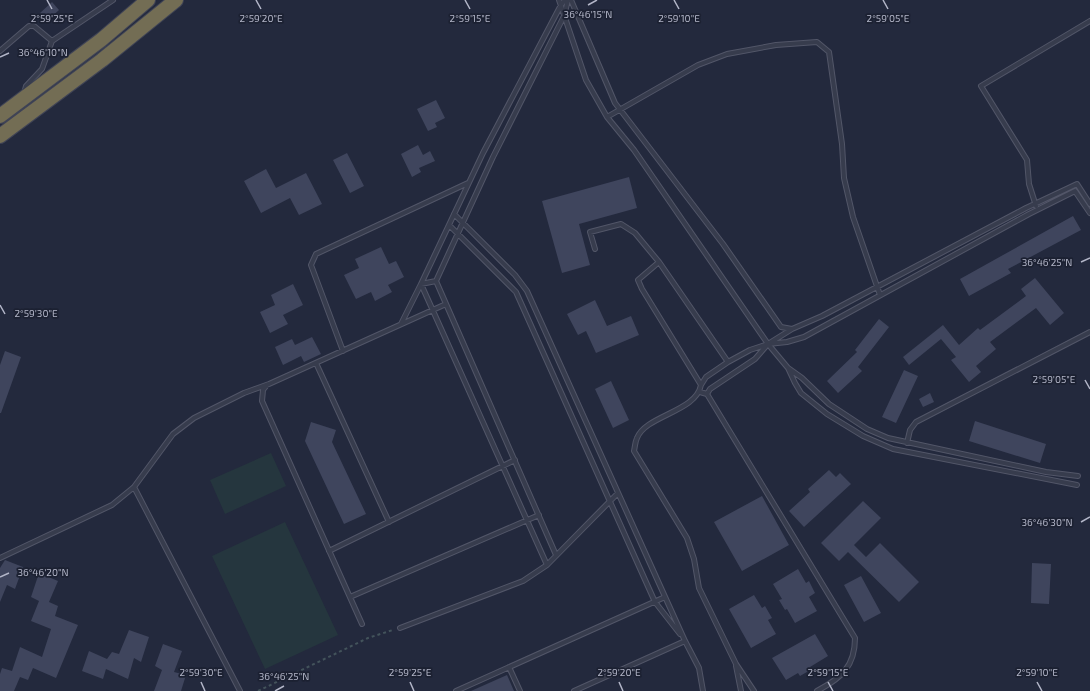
<svg xmlns="http://www.w3.org/2000/svg" width="1090" height="691" font-family="'Exo 2',sans-serif">
  <style>
    .green { fill: #25363e }
    .building { fill: #3f455d }
    .lines { fill: none; stroke-linecap: round; stroke-linejoin: round }
    .lane-casing { stroke: #525668; stroke-width: 6 }
    .highway-casing { stroke: #3f4355; stroke-width: 16 }
    .path { stroke: #43535b; stroke-width: 2; stroke-dasharray: 3 3; stroke-linecap: butt }
    .lane { stroke: #373c4d; stroke-width: 4 }
    .highway { stroke: #736d54; stroke-width: 14 }
    .ticks { fill: none; stroke: #b3b6c8; stroke-width: 1.5 }
    .ticks-label { font-size: 10px; text-anchor: middle; fill: #b3b6c8; stroke: #1c2132; stroke-width: 3.5; stroke-linejoin: round; paint-order: stroke }
  </style>
  <rect width="100%" height="100%" fill="#23293d"/>
  <path class="green" d="M271,453L286,486L225,514L210,480Z
    M285,522L338,635L265,669L212,556Z"/>
  <path class="building" d="M52,2L59,10L47,21L40,13Z
    M436,100L445,118L435,123L437,127L428,131L417,109Z
    M418,145L423,155L430,151L435,161L419,168L421,172L412,177L401,154Z
    M347,153L364,186L350,193L333,160Z
    M266,169L276,188L306,173L322,204L299,215L290,198L261,213L244,181Z
    M629,177L637,208L579,224L590,265L562,273L542,201Z
    M1073,216L1081,230L1008,269L1011,273L969,296L960,279Z
    M381,247L389,264L396,261L404,277L388,285L392,292L375,301L371,292L356,299L344,275L359,268L355,259Z
    M1035,278L1064,313L1050,325L1036,308L990,342L996,349L976,366L981,372L969,382L951,360L956,357L941,339L909,365L903,357L943,325L959,345L978,328L980,330L1026,296L1021,289Z
    M293,284L303,305L283,315L288,324L270,333L260,312L275,305L271,295Z
    M595,300L607,326L631,316L639,335L596,353L586,331L578,335L567,314Z
    M879,319L889,327L858,367L862,371L838,393L827,381L857,352L855,350Z
    M312,337L321,354L304,362L301,356L283,365L275,347L292,339L295,345Z
    M5,351L21,357L1,413H0V365Z
    M904,370L918,376L896,423L882,417Z
    M611,381L629,420L613,428L595,389Z
    M930,393L934,402L923,407L919,399Z
    M975,421L1046,444L1040,463L969,441Z
    M311,422L336,430L332,442L366,514L344,524L305,441Z
    M829,470L836,477L840,473L851,484L804,527L789,511L810,492L808,489Z
    M762,496L789,545L742,571L714,522Z
    M863,501L881,518L854,545L866,557L880,543L919,582L899,602L848,552L839,561L821,543Z
    M5,560L23,567L15,589L7,585L0,602V568Z
    M1032,563L1051,564L1049,604L1031,603Z
    M798,569L806,583L809,581L815,593L809,597L817,611L795,623L787,609L785,610L779,600L782,599L773,584Z
    M39,573L58,581L49,602L58,606L55,616L78,625L56,678L33,668L28,680L20,677L14,691H0V674L2,668L12,671L20,647L42,657L51,629L31,621L39,601L31,597Z
    M861,576L881,613L864,622L844,585Z
    M754,595L762,608L765,606L772,618L768,620L776,634L751,648L729,609Z
    M129,630L149,637L141,662L134,658L128,679L106,669L103,679L82,671L89,651L107,659L112,652L119,654Z
    M815,634L828,656L810,667L812,669L800,676L798,673L786,680L772,658Z
    M163,644L182,651L174,672L186,675L181,691H154L162,670L155,666Z
    M507,675L514,691H471Z"/>
  <g class="lines">
    <defs>
      <path id="lane" d="M559,0L586,80L607,117L634,150L768,344L788,368L802,378L829,404L867,429L888,438L1046,472L1078,476
        M571,0L615,103L723,244L781,327L792,329
        M0,51L29,26H34L52,41
        M24,93L26,86L42,69L52,41L113,0
        M607,117L698,65L727,54L776,45L817,42L829,52L842,144L844,178L853,217L880,295
        M1036,206L1029,184L1027,160L981,86L1090,21
        M454,214L515,275L527,291L685,641L699,668L703,691
        M449,225L516,292L655,602L680,634
        M595,249L590,232L621,224L635,233L659,262L728,362
        M659,262L638,280L642,289L701,385C696,412 646,415 637,438C635,442 635,447 634,451L687,538L694,559L699,588L736,664L754,691
        M401,324L421,284L436,281
        M343,351L311,265L316,254L468,183
        M316,363L389,522
        M788,368L795,383L801,393L827,414L863,436L893,449L1077,485
        M267,385L263,390L262,401L362,624
        M701,385L706,377L728,362L750,350L768,344L792,329L822,316L1026,208L1077,184L1090,204
        M700,392L707,394L855,638C855,667 841,678 817,691
        M707,394L710,389L755,359L768,344L787,342L804,337L1029,214L1075,191L1090,213
        M907,443L910,430L916,422L1090,332
        M134,487L240,691
        M329,551L515,460
        M556,555L436,281L493,157L564,16L568,0
        M0,558L112,505L134,487L173,434L194,418L244,393L269,384L446,304
        M547,565L421,284L483,153L561,5L565,0
        M350,597L539,515
        M400,628L523,581L547,565L618,493
        M736,666L741,691
        M509,667L520,691
        M456,691L665,597
        M574,691L685,641"/>
      <path id="highway" d="M0,116L101,40L148,0
        M0,136L102,60L176,0"/>
    </defs>
    <use href="#lane" class="lane-casing"/>
    <use href="#highway" class="highway-casing"/>
    <path class="path" d="M258,691L368,638L393,630"/>
    <use href="#lane" class="lane"/>
    <use href="#highway" class="highway"/>
  </g>
  <path class="ticks" d="M47,0L52,9M256,0L261,9M465,0L470,9M674,0L679,9M883,0L888,9M588,5L597,0M0,57L9,53M1081,262L1090,258M0,305L5,314M1085,380L1090,389M1081,522L1090,517M0,577L9,573M201,682L205,691M410,682L414,691M619,682L623,691M828,682L833,691M1037,682L1042,691M275,691L284,686"/>
  <g class="ticks-label">
    <text x="588" y="18">36°46'15"N</text>
    <text x="52" y="22">2°59'25"E</text>
    <text x="470" y="22">2°59'15"E</text>
    <text x="679" y="22">2°59'10"E</text>
    <text x="888" y="22">2°59'05"E</text>
    <text x="261" y="22">2°59'20"E</text>
    <text x="43" y="56">36°46'10"N</text>
    <text x="1047" y="266">36°46'25"N</text>
    <text x="36" y="317">2°59'30"E</text>
    <text x="1054" y="383">2°59'05"E</text>
    <text x="1047" y="526">36°46'30"N</text>
    <text x="43" y="576">36°46'20"N</text>
    <text x="201" y="676">2°59'30"E</text>
    <text x="410" y="676">2°59'25"E</text>
    <text x="619" y="676">2°59'20"E</text>
    <text x="828" y="676">2°59'15"E</text>
    <text x="1037" y="676">2°59'10"E</text>
    <text x="284" y="680">36°46'25"N</text>
  </g>
</svg>
